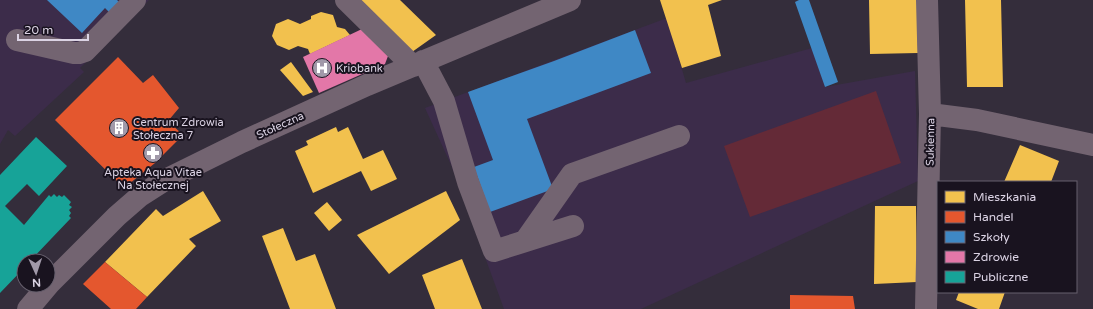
<svg xmlns="http://www.w3.org/2000/svg" width="1093" height="309" font-family="'Varela Round',sans-serif">
  <style>
    .built { fill: #3c2c4a }
    .green { fill: #642a37 }
    .homes { fill: #f2c14e }
    .shops { fill: #e4572e }
    .schools { fill: #3f88c5 }
    .health { fill: #e377a8 }
    .public { fill: #17a398 }
    .lines { fill: none; stroke-linecap: round; stroke-linejoin: round }
    .minor { stroke: #736471; stroke-width: 22 }
    .labels { text-anchor: middle; stroke-width: 4; stroke-linejoin: round; paint-order: stroke }
    .poi-label { font-size: 11px; fill: #dbd3e4; stroke: #19131f; text-anchor: start }
    .street-label { font-size: 11px; fill: #dbd3e4; stroke: #19131f }
  </style>
  <rect width="100%" height="100%" fill="#342d3b"/>
  <path class="built" d="M0,0H149L80,68L84,72L15,136L8,130L0,144Z
    M667,18L686,83L812,48L825,87L915,71L918,181L641,309H504L452,167L425,108Z"/>
  <path class="green" d="M876,91L901,163L750,217L724,146Z"/>
  <path class="homes" d="M359,0H400L436,35L412,52Z
    M660,0H722L708,5L721,56L682,68Z
    M869,0H917L918,53L870,54Z
    M965,0H1001L1003,87H967Z
    M321,12L333,15L337,27L345,29L350,35L310,54L308,49L298,46L289,50L277,45L272,36L276,24L288,19L300,24L311,19V16Z
    M291,62L313,92L303,96L280,70Z
    M336,127L338,132L348,127L363,159L383,150L397,179L371,191L361,171L313,193L295,151L308,145L306,141Z
    M1020,145L1059,161L1051,182H1004Z
    M203,191L221,221L189,239L196,246L147,297L105,262L156,209L163,216Z
    M446,191L460,220L389,274L357,235Z
    M327,202L342,220L329,231L314,213Z
    M875,206H916L917,282L874,284Z
    M283,228L296,261L315,254L336,309H290L262,236Z
    M462,259L482,309H435L422,275Z
    M959,292H1005L999,309H978L956,300Z"/>
  <path class="shops" d="M118,57L143,83L153,75L179,108L168,121L183,135L155,163L124,188L55,120Z
    M105,262L147,297L136,309H111L83,284Z
    M790,295L853,296L855,309H790Z"/>
  <path class="schools" d="M47,0H117L120,3L111,14L105,8L82,33Z
    M799,0H809L838,82L825,87L795,2Z
    M635,30L651,73L527,119L553,189L490,212L474,167L493,160L468,92L554,61Z"/>
  <path class="health" d="M362,29L388,56L385,64L319,93L303,57Z"/>
  <path class="public" d="M36,137L67,166L39,196L27,184L5,206L24,225L49,195L51,197L54,194L57,197L59,195L62,197L64,195L71,202L69,205L72,207L69,210L71,213L69,216L71,218L30,261H24V268L0,293V175Z"/>
  <g class="lines">
    <path class="minor" d="M346,0L413,66
      M17,40L74,53H79L85,51L135,0
      M423,61L444,101L468,182L494,251L573,226
      M930,114L977,120L1093,145
      M525,241L572,174L679,136
      M28,309L50,283L117,216L140,196L165,180L242,142L367,85L570,0
      M926,309L930,114L927,0"/>
  </g>
  <defs>
    <symbol id="hospital-disc" viewBox="-11 -11 22 22"><circle r="9.5" fill="#a199a9" stroke="#19131f"/><path d="M-5-5h3v3.5h4V-5h3V5h-3V1.5h-4V5h-3Z" fill="#fff"/></symbol>
    <symbol id="building-disc" viewBox="-11 -11 22 22"><circle r="9.5" fill="#a199a9" stroke="#19131f"/><path d="M-4-6H4V6H1V3H-1V6H-4ZM-2.5-4.3h1.7v1.8h-1.7ZM.8-4.3h1.7v1.8H.8ZM-2.5-1h1.7V.8h-1.7ZM.8-1h1.7V.8H.8Z" fill="#fff"/></symbol>
    <symbol id="pharmacy-disc" viewBox="-11 -11 22 22"><circle r="9.5" fill="#a199a9" stroke="#19131f"/><path d="M-2-6h4v4h4v4h-4v4h-4v-4h-4v-4h4Z" fill="#fff"/></symbol>
  </defs>
  <g fill-rule="evenodd">
    <use href="#hospital-disc" x="311" y="57" width="22" height="22"/>
    <use href="#building-disc" x="108" y="117" width="22" height="22"/>
    <use href="#pharmacy-disc" x="142" y="142" width="22" height="22"/>
  </g>
  <g class="labels">
    <g class="poi-label">
      <text x="336" y="72">Kriobank</text>
      <text x="133" y="126">Centrum Zdrowia<tspan x="133" dy="13">Stołeczna 7</tspan></text>
      <text x="153" y="176" text-anchor="middle">Apteka Aqua Vitae<tspan x="153" dy="13">Na Stołecznej</tspan></text>
    </g>
    <g class="street-label">
      <text transform="translate(280 125) rotate(-24)" y="4">Stołeczna</text>
      <text transform="translate(930 142) rotate(-89)" y="4">Sukienna</text>
    </g>
  </g>
  <rect x="937" y="181" width="140" height="112" fill="#19131f" stroke="#67606e"/>
  <rect x="945" y="191" width="20" height="12" fill="#f2c14e" stroke="#67606e"/>
  <text x="973" y="201" font-size="12" fill="#dbd3e4">Mieszkania</text>
  <rect x="945" y="211" width="20" height="12" fill="#e4572e" stroke="#67606e"/>
  <text x="973" y="221" font-size="12" fill="#dbd3e4">Handel</text>
  <rect x="945" y="231" width="20" height="12" fill="#3f88c5" stroke="#67606e"/>
  <text x="973" y="241" font-size="12" fill="#dbd3e4">Szkoły</text>
  <rect x="945" y="251" width="20" height="12" fill="#e377a8" stroke="#67606e"/>
  <text x="973" y="261" font-size="12" fill="#dbd3e4">Zdrowie</text>
  <rect x="945" y="271" width="20" height="12" fill="#17a398" stroke="#67606e"/>
  <text x="973" y="281" font-size="12" fill="#dbd3e4">Publiczne</text>
  <g transform="translate(36 273) rotate(177)"><circle r="19" fill="#19131f" stroke="#67606e"/>
  <path d="M0-3L7 15L0 10L-7 15Z" fill="#a199a9"/>
  <text y="-6" font-size="11" font-weight="bold" text-anchor="middle" fill="#dbd3e4">N</text>
  </g>
  <path d="M18 34v6h70v-6" fill="none" stroke="#dbd3e4" stroke-width="2"/>
  <text x="24" y="34" font-size="12" fill="#dbd3e4" stroke="#19131f" stroke-width="3" paint-order="stroke">20 m</text>
</svg>
